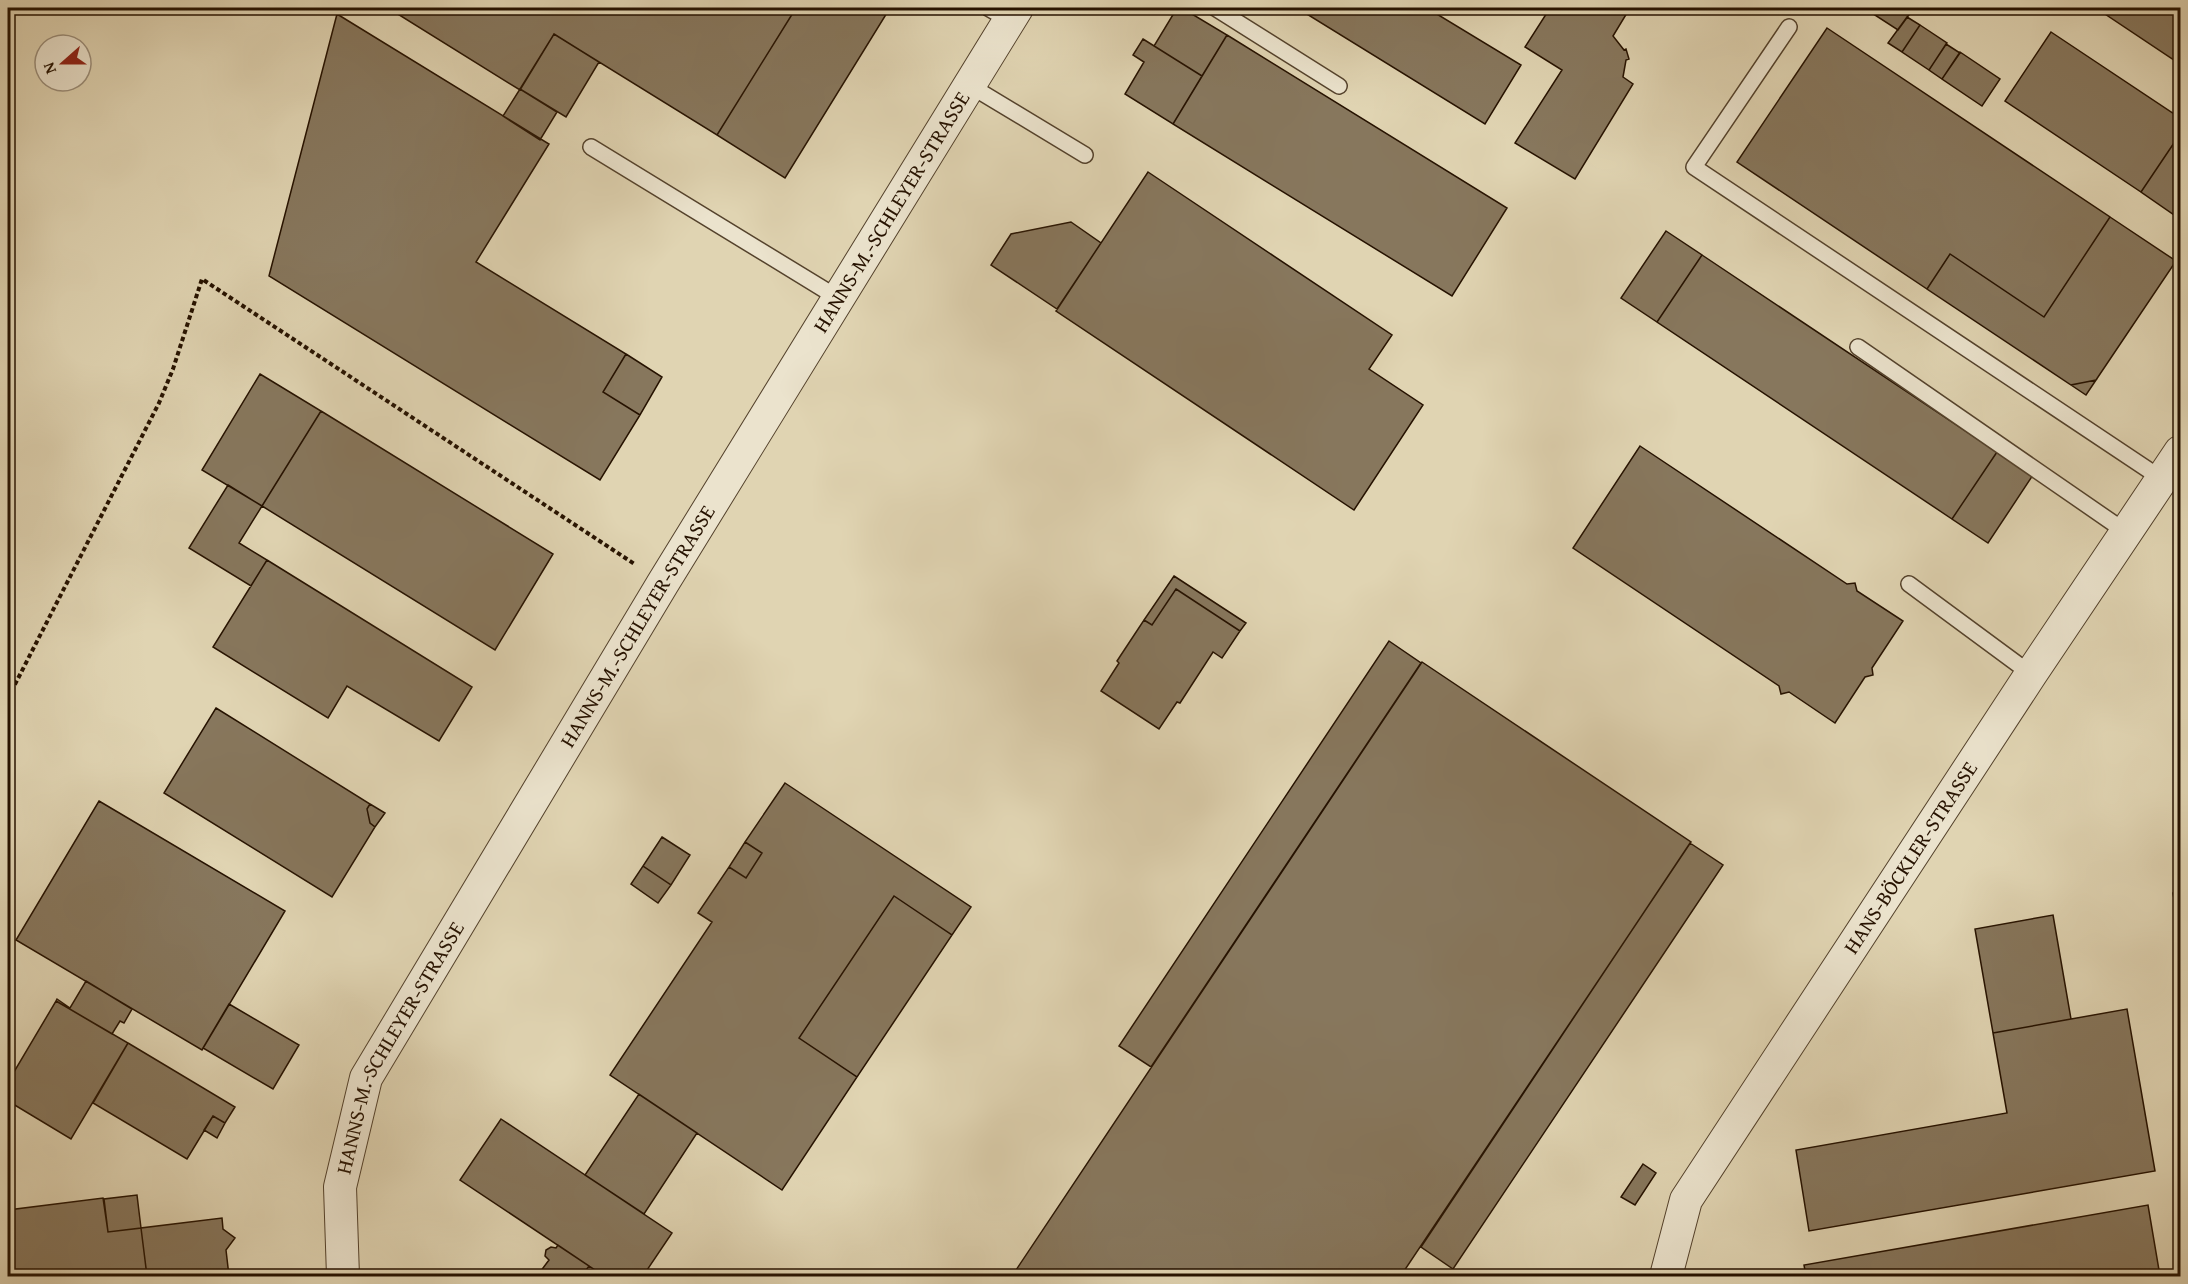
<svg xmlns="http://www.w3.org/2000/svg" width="2188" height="1284" font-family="'Gentium Book Plus',serif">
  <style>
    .building { fill: #87775d; stroke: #261200; stroke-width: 1.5 }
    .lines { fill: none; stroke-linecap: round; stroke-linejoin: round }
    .service-casing { stroke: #54422c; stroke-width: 18 }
    .minor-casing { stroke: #54422c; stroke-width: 34 }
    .path { stroke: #261200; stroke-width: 4; stroke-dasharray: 4.5 3; stroke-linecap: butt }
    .service { stroke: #ebe3cd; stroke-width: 15 }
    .minor { stroke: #ebe3cd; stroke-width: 32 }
    .labels { text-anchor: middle; stroke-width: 4.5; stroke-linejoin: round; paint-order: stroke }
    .street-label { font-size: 21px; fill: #261200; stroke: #ebe3cd }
  </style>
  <rect width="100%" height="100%" fill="#e0d4b2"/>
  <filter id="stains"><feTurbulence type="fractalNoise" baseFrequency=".00333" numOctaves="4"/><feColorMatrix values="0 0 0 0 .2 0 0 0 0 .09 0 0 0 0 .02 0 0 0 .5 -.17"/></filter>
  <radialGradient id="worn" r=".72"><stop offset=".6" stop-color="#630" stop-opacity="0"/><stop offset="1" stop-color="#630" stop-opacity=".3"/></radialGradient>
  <path class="building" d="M388,8H796L717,135L554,34L520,90Z
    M796,8H890L785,178L717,135Z
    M1177,8H1182L1227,35L1202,76L1154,46Z
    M1297,8H1409L1421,14L1424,8H1427L1521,65L1485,124Z
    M1550,8H1630L1613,36L1624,50L1626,49L1629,59L1626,60L1623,77L1633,84L1575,179L1515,143L1562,70L1525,47Z
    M1864,8H1914L1898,30Z
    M2096,8H2180V64Z
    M337,14L549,144L476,262L626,354L603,392L640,415L600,480L269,276Z
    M1907,17L1920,25L1902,52L1888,43Z
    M1920,25L1947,43L1929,70L1902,52Z
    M1827,28L2110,217L2044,317L1950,254L1927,289L1737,162Z
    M2051,32L2180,118V134L2141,192L2005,101Z
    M554,34L599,62L566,117L520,89Z
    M1227,35L1507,208L1452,296L1173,124Z
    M1143,39L1202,76L1173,124L1125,94L1144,62L1133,55Z
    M1946,44L1960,53L1942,79L1929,70Z
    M1960,52L2000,79L1982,106L1942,79Z
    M520,89L557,112L540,140L503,116Z
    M2180,134V219L2141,192Z
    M1148,172L1392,335L1369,369L1423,405L1354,510L1056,311Z
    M2110,217L2176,261L2096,380L2071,385L1927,289L1950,254L2044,317Z
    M1071,222L1101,243L1057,309L991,265L1011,234Z
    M1666,231L1702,255L1657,322L1621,298Z
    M1702,255L1997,452L1952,519L1657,322Z
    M626,354L662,377L640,415L603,392Z
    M260,374L321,411L262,506L202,470Z
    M2096,380L2086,395L2071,385Z
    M321,411L553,554L495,650L262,506Z
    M1640,446L1847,584L1855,583L1857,591L1903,621L1872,668L1873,675L1865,677L1835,723L1789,692L1781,694L1779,686L1573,548Z
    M1997,452L2033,475L1988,543L1952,519Z
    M228,485L262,506L239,543L267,560L251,586L189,548Z
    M267,560L472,687L439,741L347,686L328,718L213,647Z
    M1174,576L1246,623L1240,631L1176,589L1152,625L1144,620Z
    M1176,589L1240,631L1222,658L1213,652L1180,703L1177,702L1159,729L1101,691L1119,663L1117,661L1144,620L1152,625Z
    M1389,641L1421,663L1151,1067L1119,1046Z
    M1422,662L1691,842L1404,1271L1412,1276H1012Z
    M216,708L370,804L367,809L370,823L375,827L332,897L164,793Z
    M785,783L971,907L952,935L894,896L799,1038L857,1077L782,1190L610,1075L712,922L698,913L729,867L746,878L762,853L745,842Z
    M99,801L285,911L202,1050L16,940Z
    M370,804L385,813L375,827L370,823L367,809Z
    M662,837L690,855L671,885L643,866Z
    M745,842L762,853L746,878L729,867Z
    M1690,843L1723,865L1453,1269L1421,1247Z
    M643,866L671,885L658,903L631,884Z
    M2180,891V936L2173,893Z
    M894,896L952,935L857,1077L799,1038Z
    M2053,915L2071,1019L1993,1033L1975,929Z
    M86,981L132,1009L124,1023L120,1021L112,1034L56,1001L57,999L70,1008Z
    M56,1001L128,1043L71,1139L8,1101V1082Z
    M229,1004L299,1045L273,1089L203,1048Z
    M2127,1009L2155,1171L1809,1231L1796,1150L2007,1113L1993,1033Z
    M128,1043L235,1107L225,1123L213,1116L187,1159L93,1103Z
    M639,1094L697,1133L644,1214L585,1175Z
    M213,1116L225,1123L217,1138L204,1130Z
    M501,1119L672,1233L643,1276H604L460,1180Z
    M1643,1164L1656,1173L1635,1205L1621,1197Z
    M137,1195L141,1228L108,1232L104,1199Z
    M103,1198L108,1232L141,1228L147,1276H13L8,1232V1210Z
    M2148,1205L2160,1276H1806L1804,1265Z
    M222,1218L223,1229L235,1238L226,1250L229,1276H147L141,1228Z
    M8,1232L13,1275L8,1276Z
    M558,1245L589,1266L582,1276H537L549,1260L545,1256L546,1250L551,1247L556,1248Z"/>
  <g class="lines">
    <defs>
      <path id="service" d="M988,8L1009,20
        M1215,8L1339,86
        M1789,27L1694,167L2162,479
        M969,85L1085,155
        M591,147L838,298
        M1858,347L2126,532
        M1909,584L2031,674"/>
      <g id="minor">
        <path id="s1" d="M343,1276L340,1187L366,1078L663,583L1017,8"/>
        <path id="s2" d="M1666,1276L1686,1200L2031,674L2180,452"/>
      </g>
    </defs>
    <use href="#service" class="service-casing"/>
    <use href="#minor" class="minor-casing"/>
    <path class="path" d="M8,698L159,403L173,369L202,279L636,565"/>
    <use href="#service" class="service"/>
    <use href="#minor" class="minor"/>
  </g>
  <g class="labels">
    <g class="street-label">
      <text dy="7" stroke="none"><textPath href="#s1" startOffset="1214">HANNS-M.-SCHLEYER-STRASSE</textPath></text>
      <text dy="7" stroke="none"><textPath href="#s1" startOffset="728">HANNS-M.-SCHLEYER-STRASSE</textPath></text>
      <text dy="7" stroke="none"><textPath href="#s2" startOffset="488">HANS-BÖCKLER-STRASSE</textPath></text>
      <text dy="7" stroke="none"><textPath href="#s1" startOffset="242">HANNS-M.-SCHLEYER-STRASSE</textPath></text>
    </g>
  </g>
  <rect width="2188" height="1284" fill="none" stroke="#e0d4b2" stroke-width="30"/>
  <rect x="9" y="9" width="2170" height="1266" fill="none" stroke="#261200" stroke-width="3"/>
  <rect x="15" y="15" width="2158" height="1254" fill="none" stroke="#261200" stroke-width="1.5"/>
  <g transform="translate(63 63) rotate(249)"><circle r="28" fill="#ebe3cd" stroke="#9c8f7b" stroke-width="1.5"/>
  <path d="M0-4.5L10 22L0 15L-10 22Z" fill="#8f2418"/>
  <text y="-9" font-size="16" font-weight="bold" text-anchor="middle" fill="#261200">N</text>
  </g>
  <rect width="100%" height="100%" filter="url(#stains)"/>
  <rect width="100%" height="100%" fill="url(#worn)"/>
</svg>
